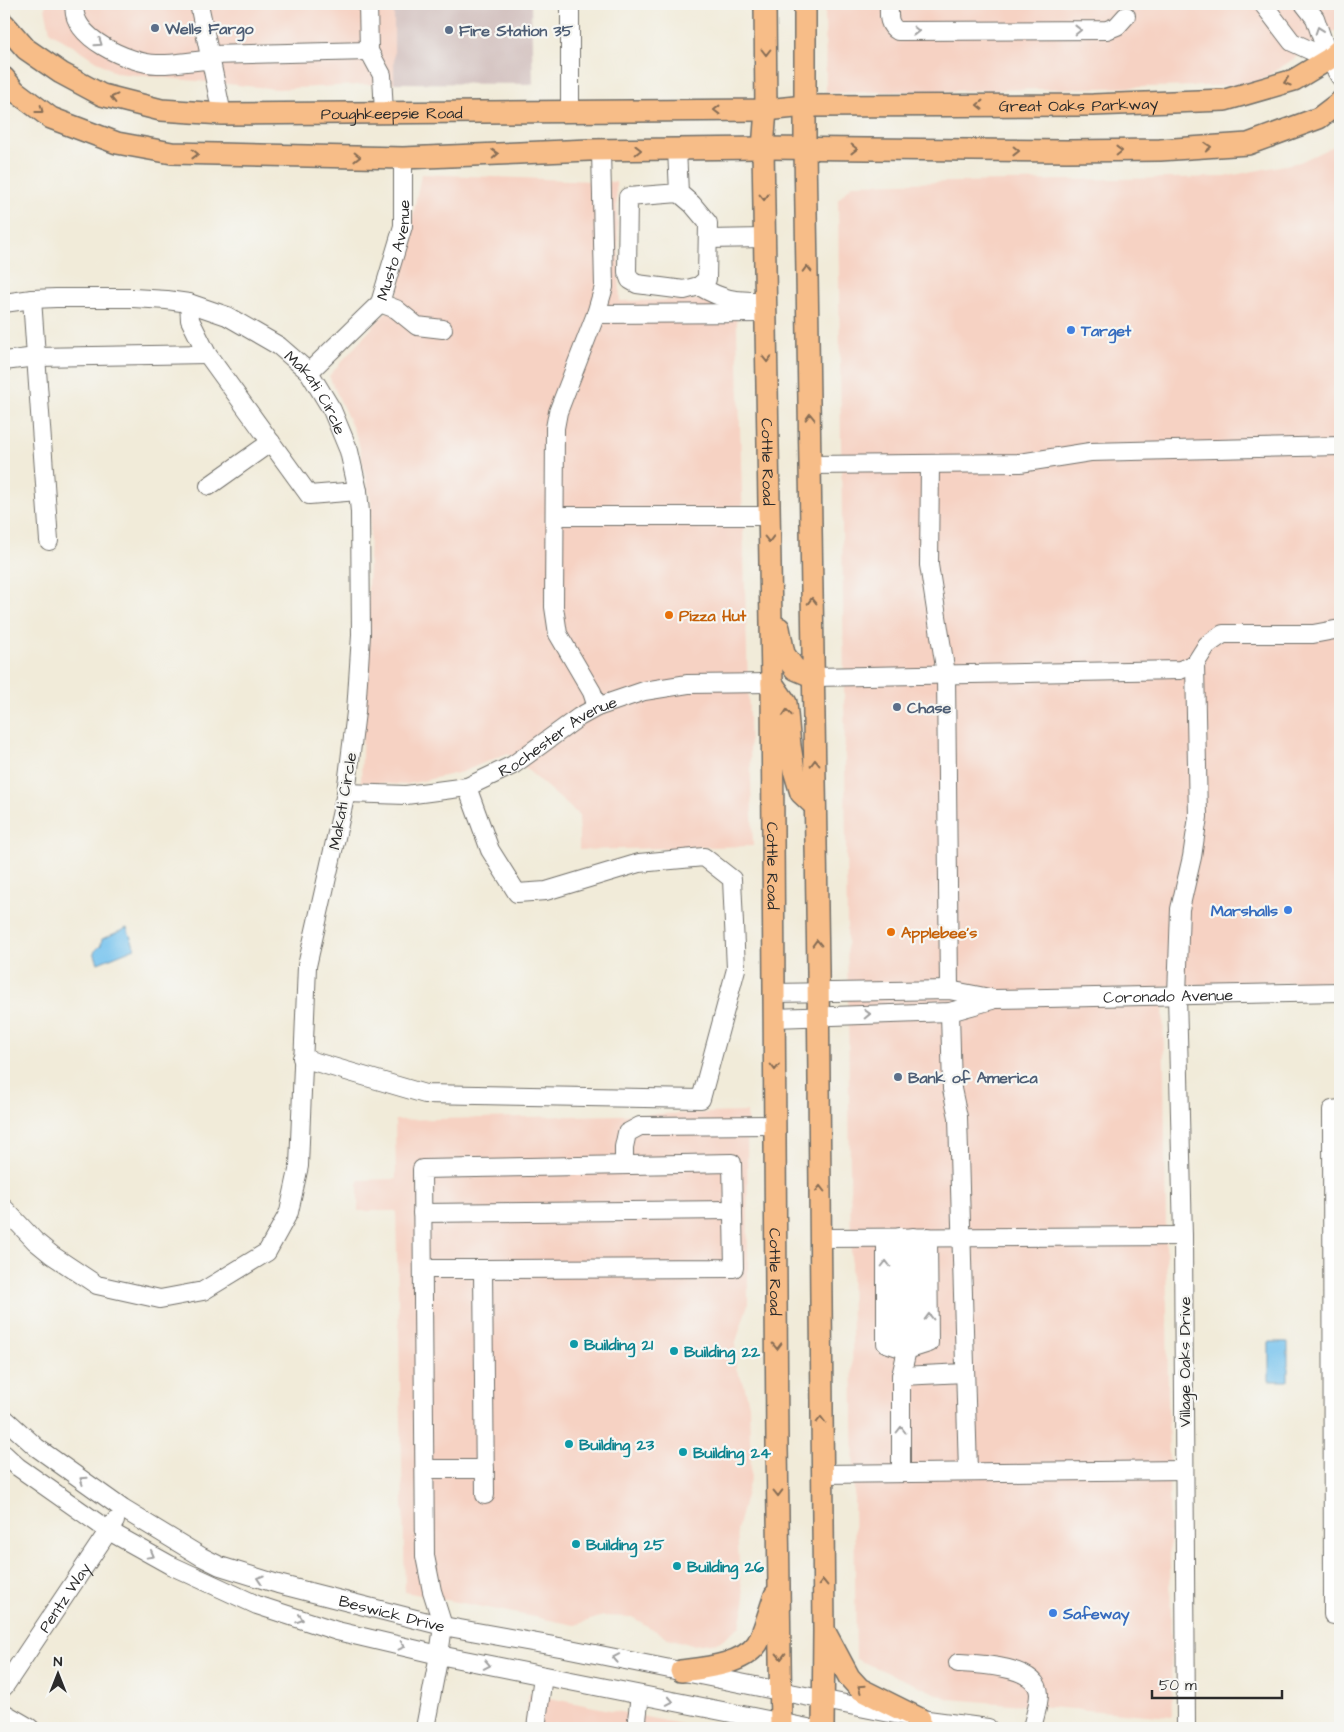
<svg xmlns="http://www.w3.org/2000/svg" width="1344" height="1732" font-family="'Architects Daughter',sans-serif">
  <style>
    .built { fill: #f6d2c3 }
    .industrial { fill: #d1bfbd }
    .water { fill: #74c2ee; stroke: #50768c }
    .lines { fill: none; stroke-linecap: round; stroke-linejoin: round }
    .minor-casing { stroke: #706e68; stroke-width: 20 }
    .major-casing { stroke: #706e68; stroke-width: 24 }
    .minor { stroke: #fff; stroke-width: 18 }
    .major { stroke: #f7bd88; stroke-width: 21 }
    .oneway { stroke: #a0a0a0 }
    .oneway2 { stroke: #876d55 }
    .service-dot { fill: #5c6f8a; stroke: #f6f6f2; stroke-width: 2 }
    .shop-dot { fill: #3f7fe0; stroke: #f6f6f2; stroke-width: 2 }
    .food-dot { fill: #e8710a; stroke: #f6f6f2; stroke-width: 2 }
    .culture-dot { fill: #0f9aa8; stroke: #f6f6f2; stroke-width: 2 }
    .labels { text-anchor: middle; stroke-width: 4.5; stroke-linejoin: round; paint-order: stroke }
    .service-label { font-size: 16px; font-weight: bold; fill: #4e5e75; stroke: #f6f6f2; text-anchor: start }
    .street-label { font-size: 16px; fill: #2b2b2b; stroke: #f6f6f2 }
    .shop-label { font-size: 16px; font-weight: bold; fill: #366cbe; stroke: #f6f6f2; text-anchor: start }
    .food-label { font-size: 16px; font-weight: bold; fill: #c56008; stroke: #f6f6f2; text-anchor: start }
    .culture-label { font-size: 16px; font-weight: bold; fill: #0d838f; stroke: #f6f6f2; text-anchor: start }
  </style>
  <rect width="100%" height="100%" fill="#f6f6f2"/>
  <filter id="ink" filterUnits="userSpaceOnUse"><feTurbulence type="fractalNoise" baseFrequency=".02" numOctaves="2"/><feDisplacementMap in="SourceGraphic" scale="10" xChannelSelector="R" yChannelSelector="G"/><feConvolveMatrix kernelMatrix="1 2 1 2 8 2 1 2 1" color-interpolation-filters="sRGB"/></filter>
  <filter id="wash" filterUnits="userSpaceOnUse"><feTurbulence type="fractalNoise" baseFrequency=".0096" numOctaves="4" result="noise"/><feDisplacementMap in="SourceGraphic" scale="20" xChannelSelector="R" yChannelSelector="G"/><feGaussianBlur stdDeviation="1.12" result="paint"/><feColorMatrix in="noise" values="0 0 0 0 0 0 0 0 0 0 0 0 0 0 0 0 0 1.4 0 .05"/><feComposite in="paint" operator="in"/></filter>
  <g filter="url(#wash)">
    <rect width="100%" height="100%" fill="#f1ebd9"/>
    <path class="built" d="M46,4H394V83L278,89L116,73L50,32L45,7Z
      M825,4H1340V28L1254,85L826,93Z
      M1340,143V981L1163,986L1172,1717L949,1699L856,1659L838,200L853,184L1224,177L1300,162Z
      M421,174L616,182L620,301L736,299L753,846L579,850V815L508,753L462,772L404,785L361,782L371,503L358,440L329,376L396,301Z
      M747,1112L748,1304L735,1345L736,1369L744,1384L749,1405L751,1476L737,1530L740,1577L745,1604L740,1626L719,1642L692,1645L668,1638L632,1617L603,1616L575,1625L405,1592L396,1211H358V1180L396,1179L395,1120Z
      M529,1694L701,1728H525Z"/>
    <path class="industrial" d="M394,4H531L533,84L394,83Z"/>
    <path class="water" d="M127,928L135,948L98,963L94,952L101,945L102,939Z
      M1269,1342H1288V1381H1269Z"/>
  </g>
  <g filter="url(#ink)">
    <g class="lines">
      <defs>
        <g id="minor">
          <path d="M75,4C68,37 131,64 157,64C174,65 193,60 211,60"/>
          <path d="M199,4L222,114"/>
          <path d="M368,4L369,51L382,75L384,113"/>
          <path d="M570,4V111"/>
          <path d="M889,4C889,14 887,25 898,31L1107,30L1117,26L1126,16"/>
          <path d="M1263,4L1292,42L1329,59"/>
          <path d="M1304,4L1315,18L1329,59L1340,77"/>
          <path d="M210,55L369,51"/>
          <path d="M677,149L679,193L692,204L708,223L707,279L699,286L684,290L637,284L630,280L627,272L628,197L679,193"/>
          <path d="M708,239L765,238"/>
          <path d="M699,286C723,300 734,301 762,301"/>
          <path d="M32,299L49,541"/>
          <path id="s1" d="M4,303L32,299L56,298H133L167,300L189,303L227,316L279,346L309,372L332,410L349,451L358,491L360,512L361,635L356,712L346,793L307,966L299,1166L289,1212L267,1252L203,1291L160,1299L97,1285L52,1255L35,1241L4,1208"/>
          <path d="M189,303L190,320L207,354L309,495L358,491"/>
          <path d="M380,303L396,309L417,326L443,329"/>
          <path d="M596,314L766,313"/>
          <path d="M4,361L36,357L207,354"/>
          <path id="s2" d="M309,372L380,303L403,226V158"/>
          <path d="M930,464L929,565L946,674L949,990"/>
          <path d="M810,465L1020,463L1090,452L1340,446"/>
          <path d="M209,486L271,442"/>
          <path d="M555,516H769"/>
          <path d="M814,677L1180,670L1195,664L1207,645L1223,634H1313L1340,629"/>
          <path d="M597,707L592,692L558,634L554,607L555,428L558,412L596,314L604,287L601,150"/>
          <path id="s3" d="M346,793L406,795L467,787L513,765L579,717L597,707L644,691L688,684L772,683"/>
          <path id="s4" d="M774,993L949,990L995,999L1340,992"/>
          <path d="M950,1012L952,1089L958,1117L968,1472"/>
          <path d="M774,1018L950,1012L992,1000"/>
          <path d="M302,1058L425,1094L701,1099L736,969L732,879L704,857L639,863L546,891L517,893L490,850L467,787"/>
          <path d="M1340,1109L1332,1110L1333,1615H1340"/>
          <path d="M624,1165V1147L627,1133L640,1126L775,1125"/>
          <path d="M422,1213L733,1210"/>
          <path d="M900,1237L901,1344L907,1350"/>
          <path d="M820,1238L1183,1236"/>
          <path d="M886,1238V1343L907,1350L929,1343L928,1237"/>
          <path d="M423,1269H483"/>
          <path d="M901,1376L965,1373"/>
          <path id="s5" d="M4,1418L36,1447L123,1509L202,1557L220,1566L278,1584L443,1626L565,1648L920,1719L988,1728"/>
          <path d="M4,1454L18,1467L109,1531L170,1565L257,1605L337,1631L439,1655L808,1728"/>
          <path d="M425,1469H485"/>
          <path d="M901,1473V1376L907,1350L913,1343V1237"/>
          <path d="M822,1474L1184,1470"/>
          <path d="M958,1663C978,1664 1038,1666 1039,1694C1039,1705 1034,1718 1032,1728"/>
          <path id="s6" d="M4,1687L115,1521"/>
          <path d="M4,1713L30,1728"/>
          <path d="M425,1728L439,1655L443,1626L432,1591L425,1556L422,1169L732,1163L734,1268L483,1269L485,1495"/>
          <path d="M536,1728L543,1676"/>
          <path d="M636,1728L640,1695"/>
          <path d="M1186,1728L1183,1236L1177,995L1180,909L1192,857L1198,817L1195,664"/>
        </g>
        <g id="major">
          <path id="s7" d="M765,4L766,110L763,148L772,683L777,1445L781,1728"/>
          <path d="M805,4V148L818,971L824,1631L823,1728"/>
          <path id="s8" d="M4,24L26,49L61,73L102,95L161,110L222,114L766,110L805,106L1093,105L1225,100L1294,80L1329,59L1340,49"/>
          <path d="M4,78L15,91L51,118L117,143L172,153L403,158L589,150L763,148L1067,151L1160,150L1248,144L1319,118L1340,102"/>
          <path d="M779,628L784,654L795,669L814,677"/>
          <path d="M772,683L786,703L790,746L794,770L801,793L815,806"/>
          <path d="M825,1632L849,1677L860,1689L920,1719"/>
          <path d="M681,1671C704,1668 742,1665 757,1644C763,1635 771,1606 775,1595"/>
        </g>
      </defs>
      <use href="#minor" class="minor-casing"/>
      <use href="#major" class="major-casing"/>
      <use href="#minor" class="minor"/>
      <use href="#major" class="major"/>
    </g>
    <defs><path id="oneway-chevron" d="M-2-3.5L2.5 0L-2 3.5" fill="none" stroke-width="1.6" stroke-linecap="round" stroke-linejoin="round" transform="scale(1.25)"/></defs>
    <g class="oneway">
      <use href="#oneway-chevron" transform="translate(1078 30) rotate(-1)"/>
      <use href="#oneway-chevron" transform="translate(1319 30) rotate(-109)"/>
      <use href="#oneway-chevron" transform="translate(916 31) rotate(1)"/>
      <use href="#oneway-chevron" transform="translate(99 43) rotate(35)"/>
      <use href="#oneway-chevron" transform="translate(867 1014) rotate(-2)"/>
      <use href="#oneway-chevron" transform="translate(886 1264) rotate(-90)"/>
      <use href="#oneway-chevron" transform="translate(929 1317) rotate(-91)"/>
      <use href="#oneway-chevron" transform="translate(901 1430) rotate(-90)"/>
      <use href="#oneway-chevron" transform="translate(83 1480) rotate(-145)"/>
      <use href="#oneway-chevron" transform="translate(151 1555) rotate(29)"/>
      <use href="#oneway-chevron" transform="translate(260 1579) rotate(-162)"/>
      <use href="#oneway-chevron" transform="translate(300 1619) rotate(18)"/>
      <use href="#oneway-chevron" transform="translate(402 1646) rotate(14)"/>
      <use href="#oneway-chevron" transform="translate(616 1658) rotate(-169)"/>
      <use href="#oneway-chevron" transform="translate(487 1665) rotate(11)"/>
      <use href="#oneway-chevron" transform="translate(670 1701) rotate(11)"/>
    </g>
    <g class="oneway2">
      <use href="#oneway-chevron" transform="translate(766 52) rotate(90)"/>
      <use href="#oneway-chevron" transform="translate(1287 82) rotate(163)"/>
      <use href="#oneway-chevron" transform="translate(114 98) rotate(-166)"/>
      <use href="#oneway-chevron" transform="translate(980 105) rotate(180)"/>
      <use href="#oneway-chevron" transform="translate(40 110) rotate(37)"/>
      <use href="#oneway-chevron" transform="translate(717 110) rotate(180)"/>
      <use href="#oneway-chevron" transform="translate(1208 147) rotate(-4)"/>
      <use href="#oneway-chevron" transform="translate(854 149) rotate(1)"/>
      <use href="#oneway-chevron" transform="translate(638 150) rotate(-1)"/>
      <use href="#oneway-chevron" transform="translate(1016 151) rotate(1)"/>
      <use href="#oneway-chevron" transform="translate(1119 151) rotate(-1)"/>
      <use href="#oneway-chevron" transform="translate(195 154) rotate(1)"/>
      <use href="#oneway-chevron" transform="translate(495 154) rotate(-3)"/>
      <use href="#oneway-chevron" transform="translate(357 157) rotate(1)"/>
      <use href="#oneway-chevron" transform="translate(764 197) rotate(89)"/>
      <use href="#oneway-chevron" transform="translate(807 269) rotate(-91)"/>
      <use href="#oneway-chevron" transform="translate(767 359) rotate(89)"/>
      <use href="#oneway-chevron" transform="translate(810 417) rotate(-91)"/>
      <use href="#oneway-chevron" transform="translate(769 539) rotate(89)"/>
      <use href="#oneway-chevron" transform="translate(812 601) rotate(-91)"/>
      <use href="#oneway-chevron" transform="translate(787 713) rotate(-94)"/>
      <use href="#oneway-chevron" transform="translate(815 763) rotate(-91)"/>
      <use href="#oneway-chevron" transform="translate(817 943) rotate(-91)"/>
      <use href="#oneway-chevron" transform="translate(775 1067) rotate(90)"/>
      <use href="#oneway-chevron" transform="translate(820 1189) rotate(-90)"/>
      <use href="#oneway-chevron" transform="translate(777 1346) rotate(89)"/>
      <use href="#oneway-chevron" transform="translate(821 1420) rotate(-90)"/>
      <use href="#oneway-chevron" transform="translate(778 1493) rotate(89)"/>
      <use href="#oneway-chevron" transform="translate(823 1583) rotate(-91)"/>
      <use href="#oneway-chevron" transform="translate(781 1656) rotate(89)"/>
      <use href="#oneway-chevron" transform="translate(861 1688) rotate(-145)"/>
    </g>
  </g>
  <g class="service-dot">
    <circle cx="155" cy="28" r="5"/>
    <circle cx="449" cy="30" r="5"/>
    <circle cx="897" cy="707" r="5"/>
    <circle cx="898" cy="1077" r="5"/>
  </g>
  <g class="shop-dot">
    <circle cx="1071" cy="330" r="5"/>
    <circle cx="1288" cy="910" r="5"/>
    <circle cx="1053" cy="1613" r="5"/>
  </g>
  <g class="food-dot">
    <circle cx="669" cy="615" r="5"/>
    <circle cx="891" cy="932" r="5"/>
  </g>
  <g class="culture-dot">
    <circle cx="574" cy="1344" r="5"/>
    <circle cx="674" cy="1351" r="5"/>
    <circle cx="569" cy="1444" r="5"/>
    <circle cx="683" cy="1452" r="5"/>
    <circle cx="576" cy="1544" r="5"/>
    <circle cx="677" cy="1566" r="5"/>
  </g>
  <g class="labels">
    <g class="service-label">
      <text x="165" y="34">Wells Fargo</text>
      <text x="459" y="36">Fire Station 35</text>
      <text x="907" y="713">Chase</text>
      <text x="908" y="1083">Bank of America</text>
    </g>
    <g class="street-label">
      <text dy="6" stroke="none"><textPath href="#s8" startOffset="1101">Great Oaks Parkway</textPath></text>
      <text dy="6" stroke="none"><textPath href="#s8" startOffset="414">Poughkeepsie Road</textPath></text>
      <text dy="6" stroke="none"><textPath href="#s2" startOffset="154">Musto Avenue</textPath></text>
      <text dy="6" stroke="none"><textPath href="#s1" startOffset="346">Makati Circle</textPath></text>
      <text dy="6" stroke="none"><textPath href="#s7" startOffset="458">Cottle Road</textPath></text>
      <text dy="6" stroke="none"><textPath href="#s3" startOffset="226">Rochester Avenue</textPath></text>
      <text transform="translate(342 801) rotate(-80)" y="6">Makati Circle</text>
      <text dy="6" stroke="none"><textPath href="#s7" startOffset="862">Cottle Road</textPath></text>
      <text dy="6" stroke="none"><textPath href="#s4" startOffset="395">Coronado Avenue</textPath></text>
      <text dy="6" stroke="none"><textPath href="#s7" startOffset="1268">Cottle Road</textPath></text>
      <text transform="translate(1184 1362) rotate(-90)" y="6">Village Oaks Drive</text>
      <text dy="6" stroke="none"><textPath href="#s6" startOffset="108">Pentz Way</textPath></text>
      <text dy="6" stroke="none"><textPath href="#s5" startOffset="441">Beswick Drive</textPath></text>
    </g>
    <g class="shop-label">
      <text x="1081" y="336">Target</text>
      <text x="1278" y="916" text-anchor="end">Marshalls</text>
      <text x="1063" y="1619">Safeway</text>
    </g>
    <g class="food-label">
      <text x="679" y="621">Pizza Hut</text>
      <text x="901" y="938">Applebee's</text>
    </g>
    <g class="culture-label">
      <text x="584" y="1350">Building 21</text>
      <text x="684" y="1357">Building 22</text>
      <text x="579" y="1450">Building 23</text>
      <text x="693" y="1458">Building 24</text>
      <text x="586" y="1550">Building 25</text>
      <text x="687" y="1572">Building 26</text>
    </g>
  </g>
  <rect width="1344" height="1732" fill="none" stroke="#f6f6f2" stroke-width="20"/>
  <g transform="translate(58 1674)" stroke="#f6f6f2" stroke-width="4" paint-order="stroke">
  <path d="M0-4L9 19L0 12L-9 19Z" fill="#2b2b2b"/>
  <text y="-8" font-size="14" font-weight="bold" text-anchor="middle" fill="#2b2b2b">N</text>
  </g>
  <path d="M1152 1690v8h130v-8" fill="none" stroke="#2b2b2b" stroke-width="2.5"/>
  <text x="1159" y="1690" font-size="15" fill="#2b2b2b" stroke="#f6f6f2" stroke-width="4" paint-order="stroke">50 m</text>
</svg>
